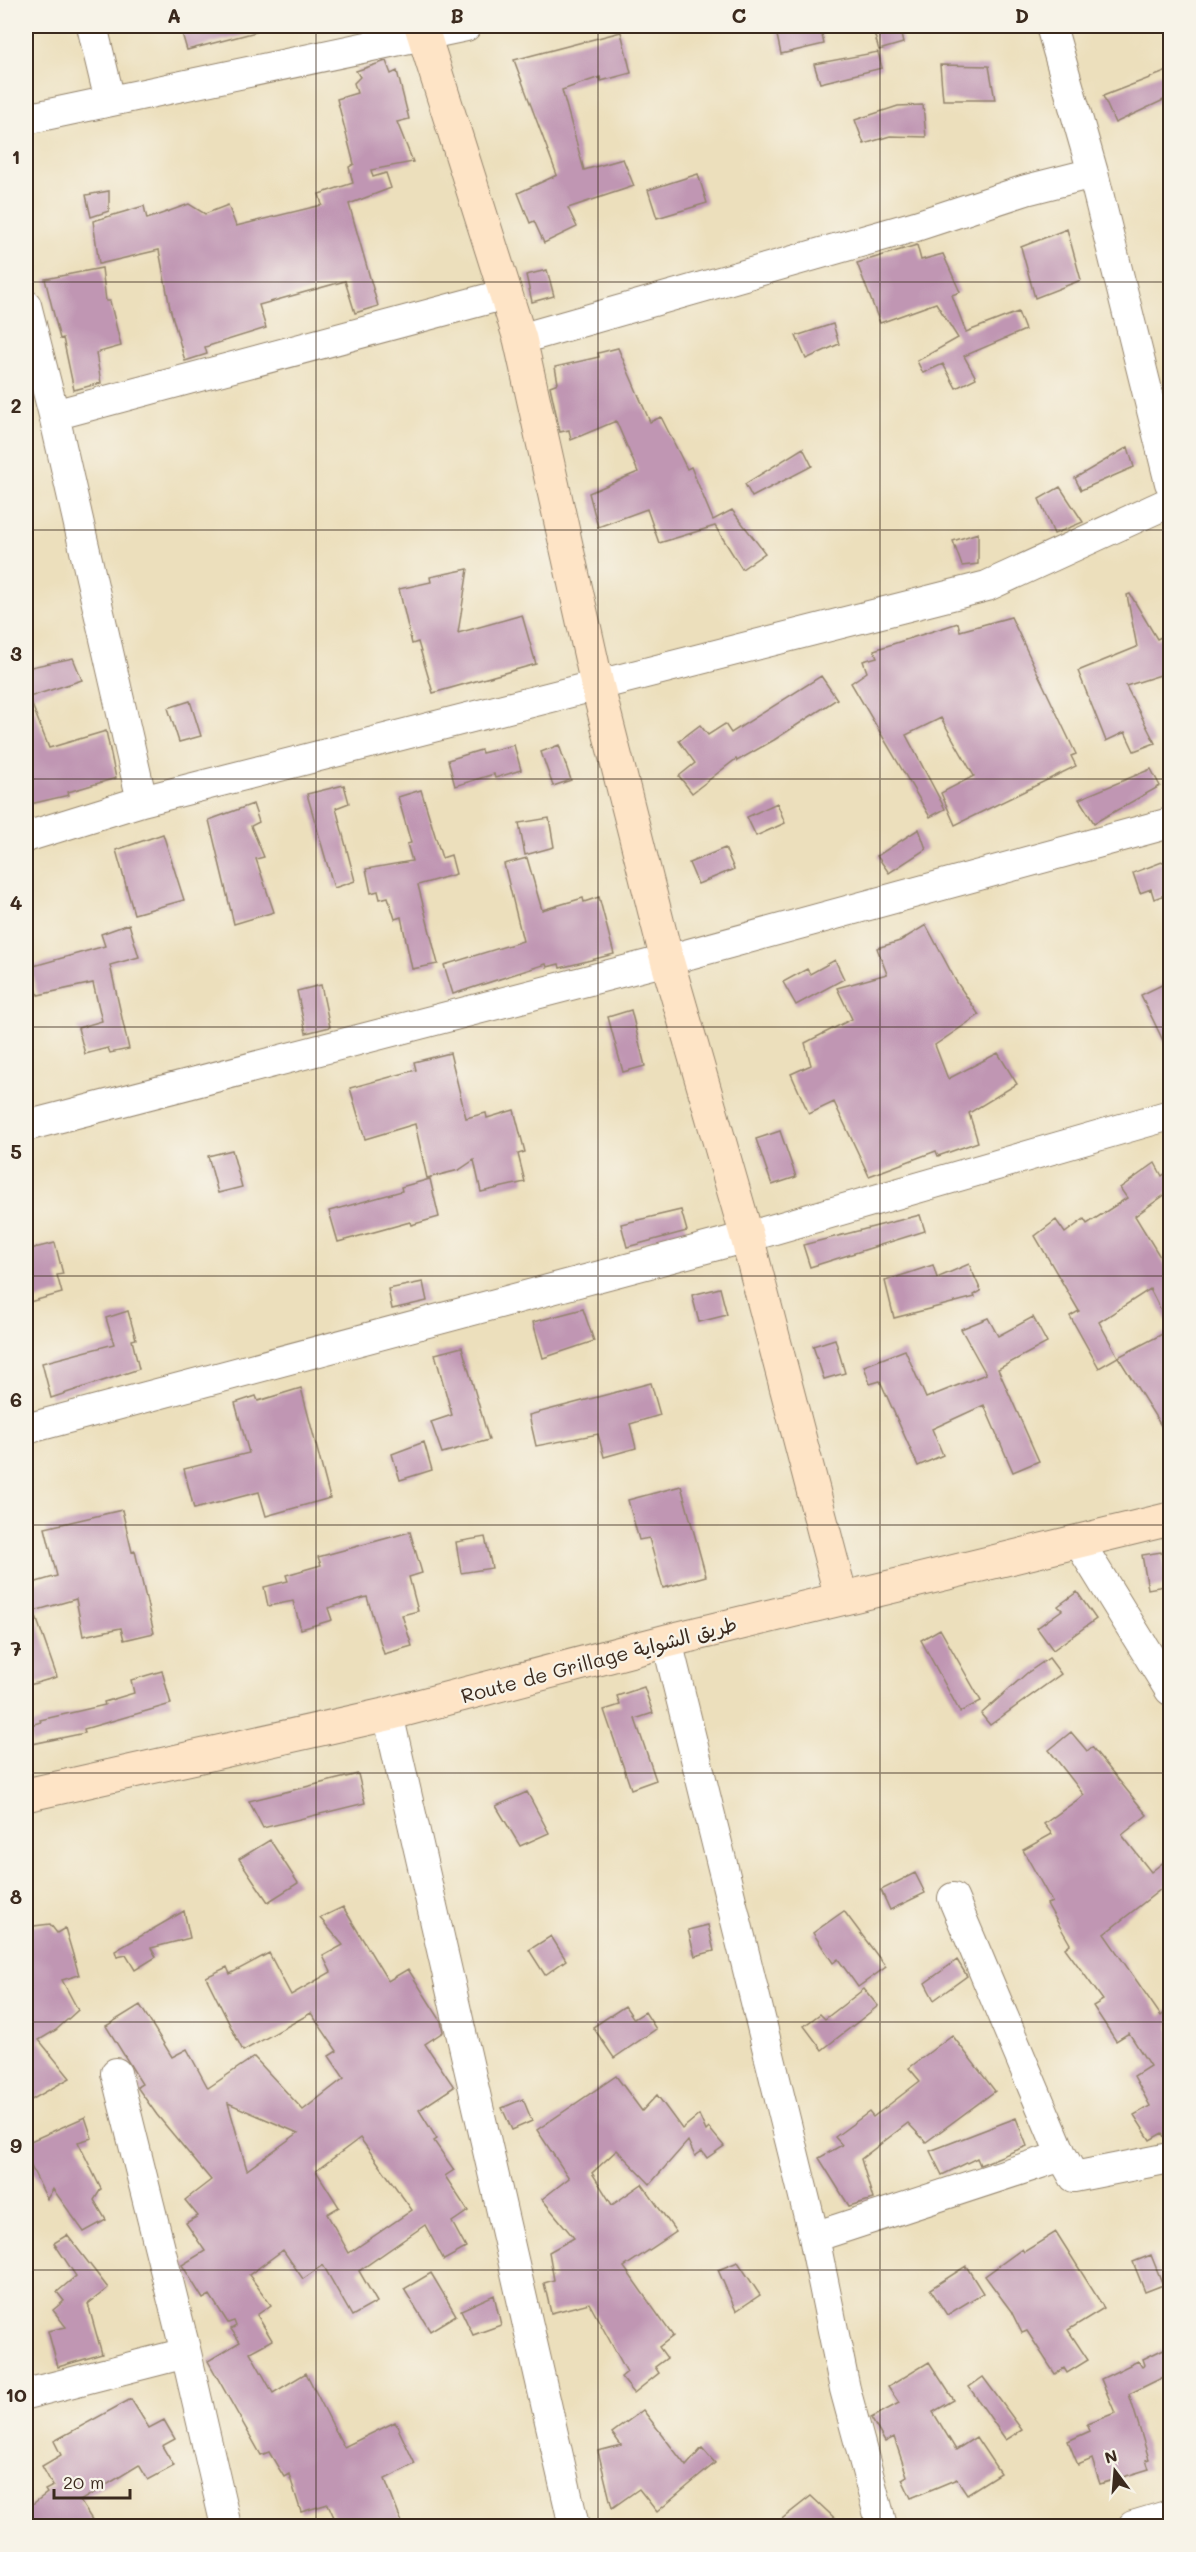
<svg xmlns="http://www.w3.org/2000/svg" width="1196" height="2552" font-family="Mali,'Playpen Sans Arabic',sans-serif">
  <style>
    .building { fill: #c096b3; fill-rule: evenodd }
    .lines { fill: none; stroke-linecap: round; stroke-linejoin: round }
    .street-casing { stroke: #94846d; stroke-width: 32 }
    .secondary-casing { stroke: #94846d; stroke-width: 35 }
    .street { stroke: #fff; stroke-width: 30 }
    .secondary { stroke: #fee4c6; stroke-width: 33 }
    .grid { fill: none; stroke: #3b2a1e; stroke-width: 1.5; stroke-opacity: 0.55 }
    .labels { text-anchor: middle; stroke-width: 4.5; stroke-linejoin: round; paint-order: stroke }
    .street-label { font-size: 20px; fill: #3b2a1e; stroke: #f7f3e8 }
    .neatline { fill: none; stroke: #3b2a1e; stroke-width: 2 }
    .grid-label { font-size: 20px; text-anchor: middle; font-weight: bold; fill: #3b2a1e }
  </style>
  <rect width="100%" height="100%" fill="#f7f3e8"/>
  <filter id="ink" filterUnits="userSpaceOnUse"><feTurbulence type="fractalNoise" baseFrequency=".0167" numOctaves="2"/><feDisplacementMap in="SourceGraphic" scale="12" xChannelSelector="R" yChannelSelector="G"/><feConvolveMatrix kernelMatrix="1 2 1 2 8 2 1 2 1" color-interpolation-filters="sRGB"/></filter>
  <filter id="wash" filterUnits="userSpaceOnUse"><feTurbulence type="fractalNoise" baseFrequency=".008" numOctaves="4" result="noise"/><feDisplacementMap in="SourceGraphic" scale="24" xChannelSelector="R" yChannelSelector="G"/><feGaussianBlur stdDeviation="1.35" result="paint"/><feColorMatrix in="noise" values="0 0 0 0 0 0 0 0 0 0 0 0 0 0 0 0 0 1.4 0 .05"/><feComposite in="paint" operator="in"/></filter>
  <g filter="url(#wash)">
    <rect width="100%" height="100%" fill="#ecdfbc"/>
    <g id="blocks">
      <path class="building" d="M198,26H255L256,32L187,50L181,30Z
        M775,26H820L824,44L781,54Z
        M872,26H899L903,43L879,50Z
        M621,32L631,73L601,81L600,77L562,90L584,170L623,159L634,186L568,208L577,227L544,243L534,221L530,223L518,193L557,175L514,60Z
        M878,52L882,68L820,83L814,64Z
        M386,61L391,74L397,71L409,119L397,122L413,162L371,170L373,177L386,173L391,188L349,204L378,306L355,313L345,281L259,305L266,328L205,347L207,354L185,361L170,308L159,250L99,264L93,221L144,206L147,219L189,204L205,214L228,205L236,226L322,205L319,194L353,183L349,167L354,164L337,99L357,93L354,83L360,77L356,71Z
        M940,65L989,66L995,100H943Z
        M1170,70V97L1115,123L1103,96Z
        M923,105L926,137L890,136L864,144L855,120L898,106Z
        M698,174L707,203L657,218L648,190Z
        M109,191V211L91,217L86,195Z
        M1067,229L1081,280L1035,298L1021,247Z
        M917,245L921,260L943,254L960,292L952,295L966,332L1018,312L1025,330L964,356L976,378L956,388L943,364L923,373L917,361L958,338L936,303L880,323L857,263Z
        M102,268L106,301H110L121,346L96,353L101,383L74,390L63,338L60,339L45,279Z
        M547,270L554,296L532,302L526,275Z
        M833,324L839,344L806,359L796,336Z
        M618,348L650,422L661,417L687,469L691,467L713,520L732,510L765,553L742,569L715,526L659,543L647,509L598,527L589,493L638,472L616,421L571,440L569,430L560,432L550,386L558,383L555,367L599,357L598,353Z
        M1128,447L1134,467L1081,490L1075,478Z
        M803,448L812,466L752,497L745,484Z
        M1060,487L1083,522L1054,534L1039,499Z
        M978,533V564L962,566L953,541Z
        M468,569L458,633L522,615L536,664L433,693L418,642L412,644L399,589L431,582L430,577Z
        M1130,594L1157,639L1170,633V672L1126,686L1155,743L1134,751L1125,732L1106,741L1078,671L1137,647L1127,595Z
        M1011,617L1076,754L1071,756L1076,766L955,825L941,793L974,776L941,718L906,735L945,809L930,817L851,683L867,672L863,661L877,657L874,650L958,623L960,631Z
        M73,658L82,680L29,697L49,748L106,731L116,778L68,792L69,795L26,805V668Z
        M821,676L837,699L774,740L737,761L736,759L692,793L679,776L695,763L679,741L700,725L708,735L725,724L731,733Z
        M190,701L201,736L179,742L168,708Z
        M514,745L521,770L495,778L494,774L455,786L448,760L481,750L482,753Z
        M559,745L571,780L553,786L541,752Z
        M1151,769L1160,786L1094,823L1079,799Z
        M344,785L349,803L336,808L355,881L334,888L307,794Z
        M421,790L442,858L451,855L456,874L418,885L438,964L412,969L401,917L395,919L388,897L380,899L378,891L371,893L366,869L412,861L407,844L411,843L398,797Z
        M777,803L785,823L756,836L747,817Z
        M253,804L259,822L251,826L264,857L256,859L274,912L234,924L209,820Z
        M549,818L554,847L525,855L519,823Z
        M919,829L926,849L889,873L877,856Z
        M163,834L184,900L134,914L116,850Z
        M725,848L734,869L698,884L689,863Z
        M527,858L542,910L583,898L584,902L599,897L614,954L560,968L559,964L547,967L546,964L453,994L444,965L523,941L504,864Z
        M1170,859V893L1154,899L1151,889L1140,893L1133,873Z
        M129,924L139,957L110,965L129,1049L110,1053L108,1048L85,1054L78,1028L102,1021L93,983L38,995L30,967L105,946L101,934Z
        M926,925L956,981L979,1015L935,1045L948,1079L998,1053L1017,1084L969,1113L978,1142L938,1156L936,1151L869,1176L834,1102L809,1114L791,1074L811,1065L805,1043L852,1019L837,988L887,974L877,948L900,941Z
        M835,960L844,979L796,1005L783,982L807,969L810,974Z
        M1170,981V1055L1141,995Z
        M321,985L330,1027L306,1033L297,991Z
        M631,1010L645,1066L623,1072L608,1017Z
        M450,1053L466,1118L486,1113L487,1118L514,1110L525,1152L518,1154L525,1182L481,1192L474,1160L459,1170L427,1178L415,1124L365,1139L350,1088L416,1070L414,1062Z
        M780,1131L796,1177L772,1185L756,1139Z
        M232,1150L242,1187L218,1193L208,1156Z
        M1155,1163L1162,1176L1170,1170V1191L1135,1216L1170,1273V1328L1150,1289L1099,1322L1118,1357L1099,1368L1070,1316L1079,1311L1035,1236L1056,1220L1065,1233L1084,1219L1087,1224L1127,1198L1120,1188Z
        M430,1179L439,1217L411,1225L410,1222L338,1242L329,1211L402,1191L401,1187Z
        M681,1210L687,1231L627,1247L621,1224Z
        M920,1215L925,1231L810,1267L803,1245Z
        M55,1243L63,1274L57,1275L62,1293L26,1303V1250Z
        M969,1264L981,1291L974,1295L975,1297L894,1318L885,1281L933,1265L937,1278Z
        M423,1282L427,1301L392,1309L388,1289Z
        M720,1288L727,1315L699,1322L692,1295Z
        M583,1309L594,1341L543,1358L533,1322Z
        M128,1311L136,1339L132,1340L139,1369L51,1398L42,1363L114,1344L106,1318Z
        M1033,1317L1047,1343L998,1369L1039,1461L1013,1472L984,1405L932,1429L943,1455L918,1466L880,1381L870,1384L864,1366L905,1350L926,1398L986,1374L961,1329L988,1318L998,1336Z
        M1170,1330V1440L1118,1357Z
        M835,1339L845,1373L824,1379L813,1346Z
        M462,1347L489,1440L442,1453L431,1422L452,1415L435,1354Z
        M651,1383L660,1415L630,1424L636,1448L604,1457L598,1434L536,1446L529,1415Z
        M301,1388L330,1498L266,1516L259,1492L194,1509L184,1469L249,1453L235,1403L256,1396L258,1401Z
        M424,1442L432,1470L400,1480L392,1454Z
        M681,1486L706,1576L663,1588L649,1538L639,1540L628,1500Z
        M122,1510L132,1552L135,1551L154,1633L124,1640L121,1628L83,1636L76,1599L34,1611L57,1677L26,1686V1585L57,1576L45,1528Z
        M410,1532L422,1573L409,1577L418,1611L402,1615L412,1646L384,1654L367,1597L328,1608L332,1620L301,1629L293,1601L268,1606L264,1587L288,1581L286,1575L321,1565L318,1557Z
        M485,1537L492,1568L461,1573L456,1542Z
        M1161,1552L1170,1585L1148,1589L1142,1555Z
        M1077,1592L1096,1619L1053,1650L1037,1628L1062,1610L1058,1606Z
        M940,1629L981,1701L960,1712L921,1640Z
        M1049,1658L1061,1674L990,1725L981,1714L1027,1673Z
        M162,1671L171,1704L84,1729L85,1733L32,1744L27,1726L41,1722L40,1720L105,1705L104,1702L134,1693L131,1680Z
        M644,1687L653,1713L635,1719L656,1780L631,1789L604,1710L620,1705L617,1696Z
        M1071,1732L1087,1751L1092,1747L1147,1815L1122,1835L1151,1872L1170,1857V1882L1104,1934L1161,2016L1170,2008V2141H1166L1162,2133L1150,2140L1134,2115L1150,2106L1134,2076L1150,2066L1129,2033L1116,2041L1093,2006L1103,2000L1065,1948L1070,1944L1047,1904L1052,1902L1023,1850L1052,1834L1044,1824L1084,1795L1049,1750Z
        M358,1774L365,1803L263,1828L249,1801Z
        M527,1792L549,1833L520,1846L496,1806Z
        M270,1840L298,1883L268,1902L239,1859Z
        M915,1873L925,1893L890,1910L881,1890Z
        M343,1907L388,1981L408,1969L441,2021L443,2032L425,2044L454,2087L419,2110L437,2139L434,2141L454,2170L445,2176L468,2211L452,2222L466,2248L444,2260L425,2225L359,2271L377,2302L352,2316L323,2265L303,2279L283,2250L249,2275L271,2305L257,2315L272,2340L250,2352L273,2393L306,2373L344,2447L395,2422L415,2464L385,2479L403,2526H338L328,2504L301,2512L289,2474L284,2477L269,2452L261,2455L208,2361L240,2342L231,2329L236,2326L234,2321L228,2323L210,2295L203,2299L182,2265L205,2251L186,2223L198,2216L185,2200L211,2180L157,2115L137,2087L142,2084L106,2026L140,2005L172,2057L187,2049L208,2088L254,2057L303,2110L344,2078L329,2056L337,2051L311,2013L243,2051L206,1977L227,1967L230,1974L269,1953L291,1995L331,1972L323,1956L343,1945L320,1918ZM228,2103L298,2133L247,2170ZM360,2138L412,2210L349,2253L327,2214L339,2207L316,2171Z
        M184,1911L190,1938L151,1948L156,1957L135,1970L126,1955L117,1957L115,1951Z
        M844,1911L886,1967L858,1987L838,1959L833,1963L813,1933Z
        M50,1924L57,1933L65,1928L79,1975L62,1980L78,2010L56,2030L39,2040L70,2078L26,2103V1927Z
        M708,1925L714,1951L695,1956L688,1930Z
        M551,1936L566,1960L545,1975L529,1950Z
        M957,1960L967,1976L934,2000L925,1983Z
        M864,1989L878,2006L822,2050L804,2026L820,2014L825,2019Z
        M625,2006L634,2019L645,2012L656,2029L614,2058L593,2027Z
        M952,2035L995,2091L926,2142L908,2123L861,2159L873,2199L849,2206L819,2158L842,2145L835,2137L869,2112L873,2117L920,2081L909,2068Z
        M616,2076L642,2111L657,2095L682,2129L699,2115L706,2131L709,2128L724,2146L707,2158L702,2151L695,2156L688,2141L650,2184L617,2150L592,2173L612,2205L642,2184L676,2232L624,2267L673,2336L659,2347L667,2358L655,2367L659,2373L634,2393L621,2377L627,2372L589,2303L551,2313L544,2283L554,2280L549,2252L574,2238L542,2199L569,2178L537,2130Z
        M523,2099L532,2121L512,2130L502,2108Z
        M85,2117L92,2138L78,2142L101,2189L94,2200L106,2220L84,2232L53,2189L47,2199L26,2156V2143Z
        M1016,2118L1027,2146L980,2165L977,2158L942,2175L930,2151Z
        M1056,2232L1104,2308L1068,2330L1088,2360L1067,2373L1064,2368L1055,2374L1027,2331L1022,2333L1011,2311L985,2276L1022,2249L1024,2252Z
        M67,2235L108,2288L88,2304L102,2354L58,2367L48,2331L66,2327L53,2310L64,2301L57,2292L76,2276L54,2243Z
        M1151,2255L1163,2285L1145,2292L1133,2262Z
        M738,2262L760,2295L736,2311L718,2270Z
        M966,2266L983,2293L947,2315L930,2289Z
        M431,2273L456,2315L430,2331L404,2289Z
        M494,2295L501,2325L473,2335L461,2310Z
        M1170,2346V2374L1129,2394L1149,2459L1146,2460L1149,2469L1100,2484L1092,2459L1078,2465L1068,2441L1090,2431L1087,2424L1115,2413L1101,2379L1138,2361L1142,2367L1145,2365L1143,2359Z
        M929,2362L954,2400L933,2412L956,2450L976,2437L1000,2473L967,2494L957,2479L911,2498L902,2479L907,2476L894,2437L885,2442L871,2418L899,2403L888,2387Z
        M983,2377L1022,2430L1006,2440L969,2387Z
        M131,2399L149,2428L164,2420L175,2439L162,2446L174,2466L148,2480L139,2465L80,2501L96,2526H26V2509L47,2493L45,2490L53,2486L42,2466L61,2455L54,2441Z
        M643,2410L686,2466L702,2448L715,2463L657,2512L639,2489L612,2508L598,2451L621,2445L612,2433Z
        M811,2496L843,2526H773Z"/>
    </g>
  </g>
  <g filter="url(#ink)">
    <use href="#blocks" fill-opacity="0" stroke="#94846d" stroke-width="1.5"/>
    <g class="lines">
      <defs>
        <path id="street" d="M92,26L110,101
          M1051,26L1093,173L1170,483
          M26,119L466,26
          M26,305L54,415L142,801
          M520,339L916,226L1026,190L1093,173
          M54,415L506,294
          M26,837L142,801L987,586L1170,502
          M26,1126L667,960L1170,823
          M26,1429L747,1237L1170,1115
          M1078,1541L1170,1690
          M667,1641L814,2237L845,2389L882,2526
          M388,1714L574,2526
          M953,1898L1062,2156L1074,2177L1170,2158
          M116,2073L186,2353L226,2526
          M814,2237L1062,2156
          M26,2394L186,2353
          M1133,2526L1170,2515"/>
        <path id="secondary" d="M421,26L520,339L597,684L667,960L747,1237L841,1597
          M26,1795L388,1714L667,1641L1170,1519"/>
      </defs>
      <use href="#street" class="street-casing"/>
      <use href="#secondary" class="secondary-casing"/>
      <use href="#street" class="street"/>
      <use href="#secondary" class="secondary"/>
    </g>
  </g>
  <path class="grid" d="M316,26V2526M598,26V2526M880,26V2526M26,282H1170M26,530H1170M26,779H1170M26,1027H1170M26,1276H1170M26,1525H1170M26,1773H1170M26,2022H1170M26,2270H1170"/>
  <g class="labels">
    <g class="street-label">
      <text transform="translate(599 1660) rotate(-15)" y="7">Route de Grillage طريق الشواية</text>
    </g>
  </g>
  <rect width="1196" height="2552" fill="none" stroke="#f7f3e8" stroke-width="66"/>
  <g transform="translate(1115 2471) rotate(344)" stroke="#f7f3e8" stroke-width="4.5" paint-order="stroke">
  <path d="M0-4.5L10 22L0 15L-10 22Z" fill="#3b2a1e"/>
  <text y="-9" font-size="16" font-weight="bold" text-anchor="middle" fill="#3b2a1e">N</text>
  </g>
  <path d="M54 2489v9h76v-9" fill="none" stroke="#3b2a1e" stroke-width="3"/>
  <text x="63" y="2489" font-size="18" fill="#3b2a1e" stroke="#f7f3e8" stroke-width="4.5" paint-order="stroke">20 m</text>
  <rect x="33" y="33" width="1130" height="2486" class="neatline"/>
  <g class="grid-label">
    <text x="174" y="23">A</text>
    <text x="457" y="23">B</text>
    <text x="739" y="23">C</text>
    <text x="1022" y="23">D</text>
    <text x="16" y="164">1</text>
    <text x="16" y="413">2</text>
    <text x="16" y="661">3</text>
    <text x="16" y="910">4</text>
    <text x="16" y="1159">5</text>
    <text x="16" y="1407">6</text>
    <text x="16" y="1656">7</text>
    <text x="16" y="1904">8</text>
    <text x="16" y="2153">9</text>
    <text x="16" y="2402">10</text>
  </g>
</svg>
